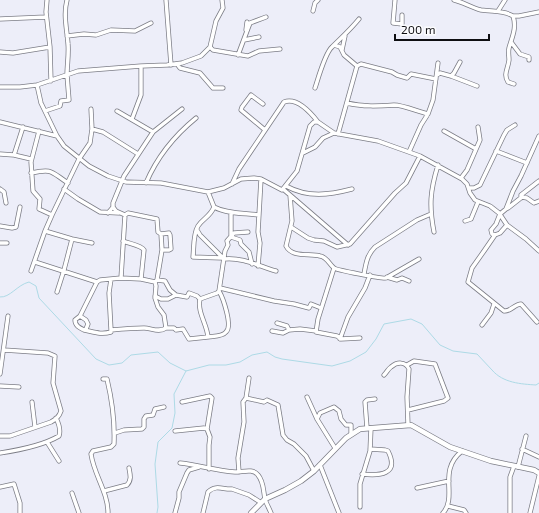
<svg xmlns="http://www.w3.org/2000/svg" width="539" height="513" viewBox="0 0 539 513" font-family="'Exo 2',sans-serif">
<rect width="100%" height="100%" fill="#edeef9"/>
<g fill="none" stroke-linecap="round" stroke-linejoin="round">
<!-- stream -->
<path stroke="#addae6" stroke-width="1" d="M0,297C10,298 17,285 29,282L36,286L39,298L96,359L109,365L122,363L131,355L158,352L170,363L186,371L209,365H226L240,362L252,355L267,352L275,357L282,359L332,366L350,361L366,352L376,339L384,324L411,319L422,324L440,345L453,351L477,354C482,359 487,365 492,370C503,383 521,384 536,385L539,383
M157,513L158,507L155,464L158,442L172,428L175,413L174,394L186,371"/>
<!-- minor casing -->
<g stroke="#7c7d86" stroke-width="5">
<path id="minor" d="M47,0L46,12L50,47L51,81
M166,0L171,65
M395,0L393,23L402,24V15
M454,0C463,2 472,8 481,10C493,12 503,10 513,16C517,28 512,37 509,48C508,52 509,56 509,60C508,69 503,74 508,82L514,84
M313,11L315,3L318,0
M498,11L505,0
M513,16H519L539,12
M0,19L46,17
M246,30L247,22
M67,36L84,34L96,35L111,30L135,31L151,23
M244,40L259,37
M511,42L520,54L529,57V60
M334,45L340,47L344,55L357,66L338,134
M210,47L213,50L248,56L259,51L280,49
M342,50L345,36
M0,52L13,53L50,47
M238,55L250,23L266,17
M177,64L180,68L200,73L213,88H223
M357,66L361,64L392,72L397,75L407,78L411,74L436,79
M67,75C67,65 69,54 68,44C67,29 63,15 67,0
M437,75L440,73L451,76L477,86
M451,76L454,73L460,62
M37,85L41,103L57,136L64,146L89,166L108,176L126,182L161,183L208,192L224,188L241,179L254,178L261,179L282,190L297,171L310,126L314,122H318L334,133L378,141L420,156L462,179L467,184L470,193L475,200L490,206L499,213L507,225L526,239L539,251
M0,87H20L37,85L78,71L141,66L167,65L182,63L201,56L210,47L216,21L223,8L222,0
M315,88C318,79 325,53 332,47C342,37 350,30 359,19
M347,103C363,107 379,106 394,105C403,105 419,112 428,114
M263,104L251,95L242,107L241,110L265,130
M45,111L60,106L61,101L69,100L67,75
M117,111L153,132
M132,119L141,95V66
M0,122L57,136
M92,129L103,132L138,154
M39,131L31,162L33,191L40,199L39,209L52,215
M444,131L476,149
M496,151L527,163
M409,152L421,125L428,114L433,100L438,63
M303,153L315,147L323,138L334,133
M0,154L14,155L31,159
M14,155L23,127
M31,173C53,168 51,172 68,183
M461,178L467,170L480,140L478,127
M146,183C157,157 174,136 196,118
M232,184L239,169L284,102C297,97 311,113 318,122
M286,186C308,198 329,195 352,189
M469,188H474L480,185L504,135L507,130L515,125
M0,189L4,192L6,203
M64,189L78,199L100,212L119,213
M283,189L290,195L292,221L286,246C292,258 310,253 320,256C327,257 329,264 334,268C336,270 383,279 386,278L419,259
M208,192L214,207C210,217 203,218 198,226C193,234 194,248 193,257L222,258
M290,195L348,245
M521,198V195L539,181
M113,207L116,211L125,215L128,213L157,219L158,232L161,234L162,250L157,280
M214,207C227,214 245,213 259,215
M506,209L508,208L522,197L527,198L534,203L539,201
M108,213L113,207V203L124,176L153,132L182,109
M465,221L471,219L478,202
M507,225L500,233L495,235L484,251L472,268L468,282L504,311C510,312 515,304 521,304L537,322
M0,226L12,228L16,227L20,207
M291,227L308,238L314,240L324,241L337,247L350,244L395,193L406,183L420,156
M197,230L200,235L224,259C242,257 259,266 276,271
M45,231L72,239L92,243
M434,232C429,206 430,191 438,165
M161,234L169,233L170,235L171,249L169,250H162
M495,235L492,234L491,230L496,224L500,214L506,209L513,191L521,176L539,136
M231,237L240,240L241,244L249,252L252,264
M231,237V212
M123,241C130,244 141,245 144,250L141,279
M0,243H7
M35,262L97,282L100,280L121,278L141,279L155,282L157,280L165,281L170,290L176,295
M258,266L260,243L258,232L261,179
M334,268L318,319L316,332L337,336L341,339L360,338
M31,271L45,231L52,215L79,159L90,143L92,129L91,109
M364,274C366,263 367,255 375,247L417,220L431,214
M387,277L397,280L402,278L409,281
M121,278L125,215
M155,282L156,286L155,298L158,307L164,315L166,328H174L176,330L183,329L189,339L208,337
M220,288L274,301L294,304L309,308L311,304L321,308
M57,292L64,270L72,239
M155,296L161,299H168L176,295L187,297L189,293L197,296L200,299
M200,299C197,312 207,324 208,337C213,336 222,337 226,332C233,326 223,298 219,291
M200,299L217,293L219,291L225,251L228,245L227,241L234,233L248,232
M80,316L86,320L88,324L86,329L84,330C80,328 75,326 75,320L80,316L97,282
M277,323L287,326L289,330
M482,325L491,313L494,304
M84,330C94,332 101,335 111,332V330C122,329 133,328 144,328C151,328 159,333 166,328
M111,330L109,293L111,279
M272,331L283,333L289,330L300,329L316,331
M340,339L348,317L365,288L370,275
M407,365L414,361L435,364L448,398L444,401L408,410
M0,374L8,316
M384,375C387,372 388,369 391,367C397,362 405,361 409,369L407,397L408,425
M103,379H107C112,400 115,422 114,444L111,447L93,451L91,454C94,475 108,492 108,513
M0,386L19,387
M307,397L317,419L335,448
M246,398L264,402L267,400L278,405L283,435L287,440L294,444L306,456L314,471
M32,402L35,427
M182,402L210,396L212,398L207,429L210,437L209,445V469
M317,419L320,413L334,407L339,411L341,419L346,425H351V434
M367,428L365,402L367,400L375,399
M175,431L204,428L207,429
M115,433L124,430L142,429L144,427V419L146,416L153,415L155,409L164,407
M0,436H10L51,422C56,419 59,417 61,411L53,383L55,356L48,353L4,350
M47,442L59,461
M522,449L539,457
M0,453C20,450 42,446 59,436C61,430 59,424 56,418
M180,463C199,465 216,471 235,472C243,472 253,468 258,475C264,482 263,490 265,499C266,503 269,508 271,513
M320,465L339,513
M518,467L526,436
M239,472L238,458L244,422L243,402L246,398L249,378
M362,474C379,476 400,475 388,451L385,450L370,449
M0,487L14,484L20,503V513
M417,488L449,481
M104,491L127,485C132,480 130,474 129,468
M72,493L79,513
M448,506L464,510L466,513
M360,507V484L370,451L371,428
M175,513L179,498V492L187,473L189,470L199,467
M203,513L208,492C216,484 224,490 232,489L249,495L260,502
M443,513C458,496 437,471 462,451
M510,513V477L514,466
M530,513L539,476"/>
</g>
<!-- tertiary casing -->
<g stroke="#7c7d86" stroke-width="6">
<path id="tertiary" d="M251,513L265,499L285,490L301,481L314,471L346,438L360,429L411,425L450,447L491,461L534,470L539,473"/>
</g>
<!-- minor -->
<use href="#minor" stroke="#fff" stroke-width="3.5"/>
<!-- tertiary -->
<use href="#tertiary" stroke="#fff" stroke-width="4.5"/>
</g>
<!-- scale -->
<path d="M395 34v6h94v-6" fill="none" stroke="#0e0e12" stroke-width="2"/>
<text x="401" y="34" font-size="12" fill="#0e0e12" stroke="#fcfcfe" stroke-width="3" paint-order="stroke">200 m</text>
</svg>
